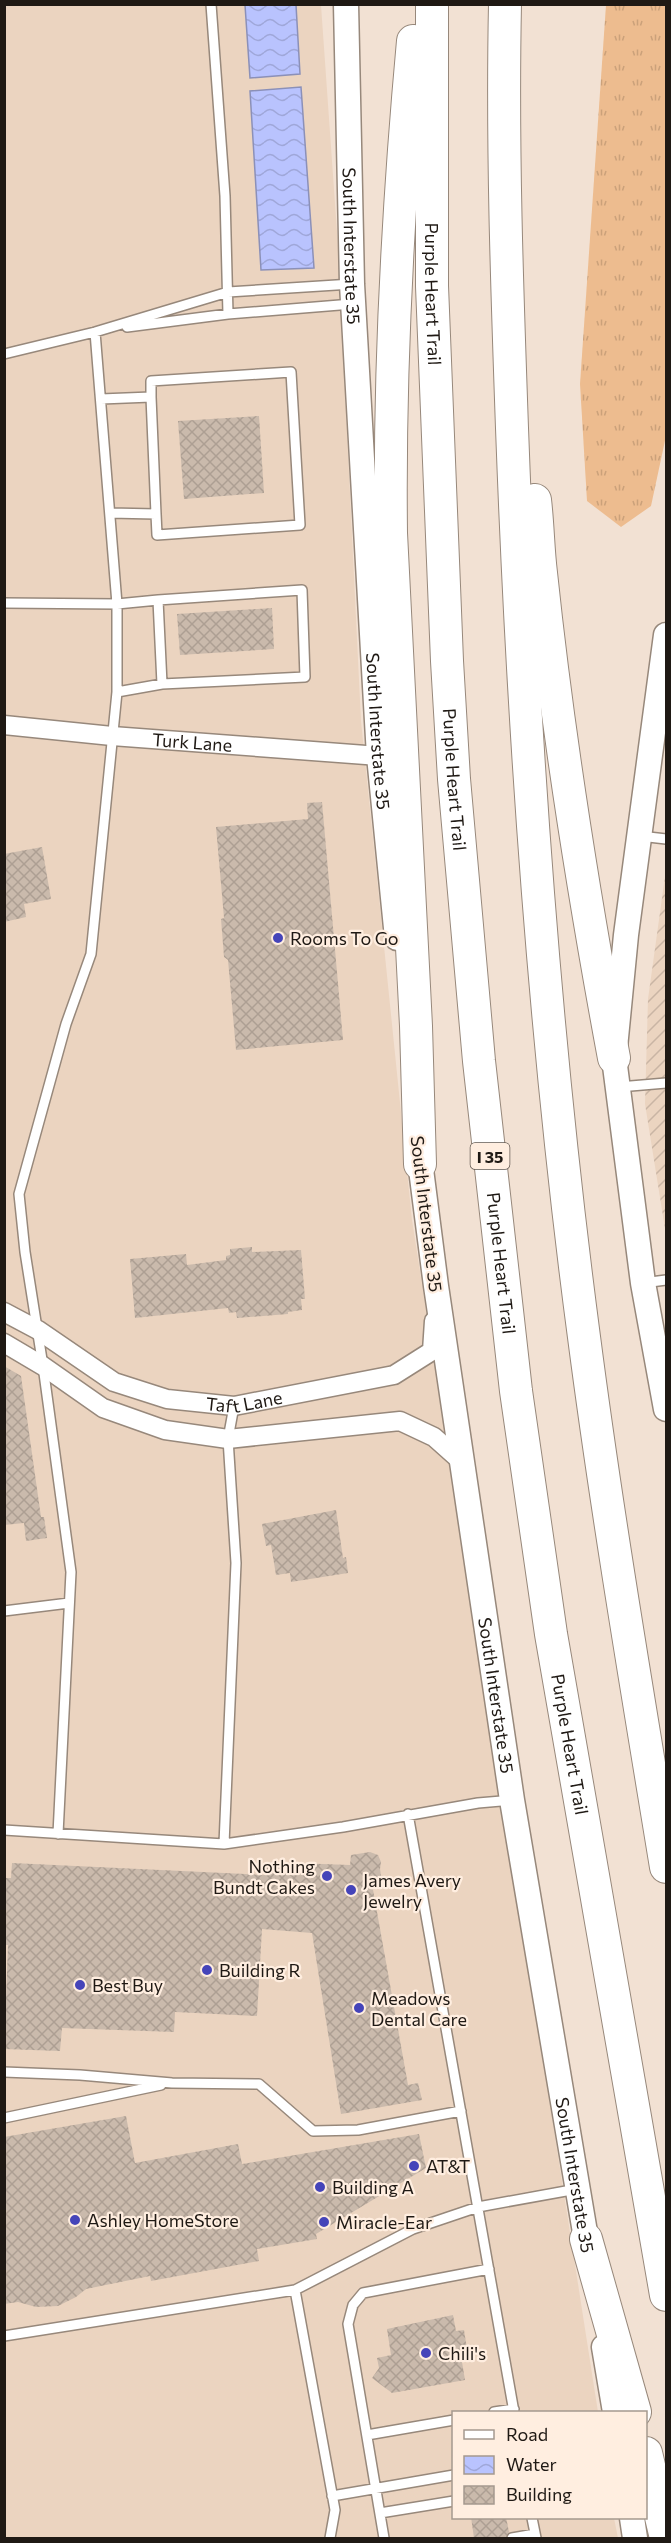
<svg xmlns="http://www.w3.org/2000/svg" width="671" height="2543" viewBox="0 0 671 2543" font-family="Commissioner,sans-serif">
<defs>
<pattern id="industrial-furrows" width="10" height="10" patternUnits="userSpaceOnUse" patternTransform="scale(1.5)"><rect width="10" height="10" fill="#ebd4c0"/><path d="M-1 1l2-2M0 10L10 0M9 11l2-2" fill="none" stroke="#c9b5a4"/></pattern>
<pattern id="grass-tufts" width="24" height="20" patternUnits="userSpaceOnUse" patternTransform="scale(1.5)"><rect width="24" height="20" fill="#edbc8f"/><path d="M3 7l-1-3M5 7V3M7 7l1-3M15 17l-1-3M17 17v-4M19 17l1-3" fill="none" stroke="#cba17a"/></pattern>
<pattern id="water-waves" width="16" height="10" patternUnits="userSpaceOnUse" patternTransform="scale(1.5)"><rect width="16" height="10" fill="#b9c3fe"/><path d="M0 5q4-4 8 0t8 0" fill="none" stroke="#9fa7d9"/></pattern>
<pattern id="building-cross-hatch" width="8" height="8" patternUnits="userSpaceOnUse" patternTransform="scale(1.5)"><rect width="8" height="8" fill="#cabaac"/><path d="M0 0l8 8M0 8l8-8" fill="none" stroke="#ad9f93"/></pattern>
</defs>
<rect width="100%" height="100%" fill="#f2e1d3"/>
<!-- built -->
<path fill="#ebd4c0" d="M5,5H321L338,246L361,721L412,1220L598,2412H454V2518H614L618,2538H5Z"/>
<!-- industrial -->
<path fill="url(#industrial-furrows)" d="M666,869V1235L645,1104L648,999Z"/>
<!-- grass -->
<path fill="url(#grass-tufts)" d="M606,5H666V436L651,506L621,527L587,501L580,384Z"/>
<!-- water -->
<path fill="url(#water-waves)" stroke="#8b90b8" stroke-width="1.5" d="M245,5H296L300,74L250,78Z
M301,87L314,268L261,270L250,91Z"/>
<!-- building -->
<path fill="url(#building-cross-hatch)" d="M259,416L264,493L184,499L178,421Z
M272,608L274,649L180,655L177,614Z
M322,802L343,1040L236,1050L228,960L224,957L221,919L224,918L216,827L308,819L307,803Z
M42,847L51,899L24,904L26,917L4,922V854Z
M252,1247V1252L301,1250L305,1299H301L302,1310L288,1312V1314L237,1318L236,1312L229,1313L228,1308L135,1318L130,1259L186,1254L187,1265L226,1260V1256L230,1255V1249Z
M4,1366L21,1376L41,1517H44L47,1538L26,1541L24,1523L4,1525Z
M336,1510L343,1558L346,1557L348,1573L291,1582L290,1573L276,1575L271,1545L266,1546L262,1524Z
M370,1852L378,1855L381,1862L380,1869L382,1882L372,1884L408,2085L418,2083L422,2100L341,2114L312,1933L262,1929L257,2016L175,2012L174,2032L62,2028L60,2051L4,2049L8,1945H4V1878H11L12,1863L265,1875L266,1862L350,1865L351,1855Z
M126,2116L135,2163L238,2144L242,2164L419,2134L426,2168L316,2234L317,2239L257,2249L259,2261L151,2281L150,2276L86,2289L76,2297L58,2306L36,2307L18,2302L4,2304V2137Z
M453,2315L456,2331L464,2330L467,2349L460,2350L465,2380L392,2393L372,2378L379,2368L377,2358L391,2355L387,2329Z
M471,2517H506L509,2532L505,2538H474Z"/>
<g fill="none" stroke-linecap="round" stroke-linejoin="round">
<!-- service casing -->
<g stroke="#97887b" stroke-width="12">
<path id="service" d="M211,4L225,196L228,314
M127,327L228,314L352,304
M4,354L95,332L228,292L352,284
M151,397V381L291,372L300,525L157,535L156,514
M101,399L151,397L156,514L110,513
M4,603L117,604L158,600
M117,692L162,684L305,677L302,590L158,600L162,684
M640,836L666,839
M619,1087L666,1083
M643,1283L666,1280
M4,1611L69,1603
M408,1814L514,2412
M4,1830L224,1844L343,1827L478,1803L512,1800
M58,1834L71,1572L43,1366L25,1252L19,1194L66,1024L91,954L117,692V604L95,332
M224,1844L236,1563L228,1439L234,1406
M4,2072L80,2075L172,2083L259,2084L313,2131L358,2130L461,2111
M4,2118L161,2085
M4,2336L295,2290
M494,2412L514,2409
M367,2435L454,2420
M332,2496L454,2475
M380,2513L454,2501
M532,2518L536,2538
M330,2538L335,2510L295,2290L413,2229L478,2207L577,2189
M384,2538L348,2324L353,2305L363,2293L489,2269
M512,2538L535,2534"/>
</g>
<!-- minor casing -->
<g stroke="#97887b" stroke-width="21">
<g id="minor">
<path id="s1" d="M4,725L112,736L379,756"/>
<path id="s2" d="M4,1312L38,1330L114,1382L167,1399L234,1406L394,1375L432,1351L434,1321"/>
<path d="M4,1343L43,1366L103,1408L165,1430L228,1439L400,1421L434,1437L462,1462"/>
</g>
</g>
<!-- secondary casing -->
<g stroke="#97887b" stroke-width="27">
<g id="secondary">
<path id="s3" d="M346,4L352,284L379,756L397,938"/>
<path d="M666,635L626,935L614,1058L643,1283L666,1409"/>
<path id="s4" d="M418,1146L436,1286L512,1800L589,2256"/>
<path d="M604,2347L615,2412"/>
<path d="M632,2518L635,2538"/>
</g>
</g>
<!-- motorway casing -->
<g stroke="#97887b" stroke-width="34">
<g id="motorway">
<path id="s5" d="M432,4V286L447,661L454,779L479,1061L516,1391L551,1634L666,2295"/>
<path d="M505,4C502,145 507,287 512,428C523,731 544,1036 584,1337C607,1514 637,1690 666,1867"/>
<path d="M413,41C398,205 389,369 391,533L416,1026L420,1164"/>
<path d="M535,500C538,525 538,549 541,573C558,735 584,897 614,1058"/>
<path d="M586,2239L635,2412"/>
<path d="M646,2453L666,2538"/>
</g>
</g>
<!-- service -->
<use href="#service" stroke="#fff" stroke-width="9"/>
<!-- minor -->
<use href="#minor" stroke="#fff" stroke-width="18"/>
<!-- secondary -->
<use href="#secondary" stroke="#fff" stroke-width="24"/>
<!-- motorway -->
<use href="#motorway" stroke="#fff" stroke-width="32"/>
</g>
<!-- markers -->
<g fill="#4544b9" stroke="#ffeee0" stroke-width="2">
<circle cx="278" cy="938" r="6"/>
<circle cx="327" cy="1876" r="6"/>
<circle cx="351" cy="1890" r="6"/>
<circle cx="207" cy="1970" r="6"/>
<circle cx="80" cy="1985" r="6"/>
<circle cx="359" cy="2008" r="6"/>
<circle cx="414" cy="2166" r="6"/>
<circle cx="320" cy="2187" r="6"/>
<circle cx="75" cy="2220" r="6"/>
<circle cx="324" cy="2222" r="6"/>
<circle cx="426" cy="2353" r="6"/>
</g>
<g text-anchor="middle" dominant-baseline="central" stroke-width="4.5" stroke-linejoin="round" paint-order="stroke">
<!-- shield labels -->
<rect fill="#ffeee0" stroke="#625951" stroke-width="1.5" x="470.5" y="1143" width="39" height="26" rx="4.5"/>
<g font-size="16" font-weight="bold" fill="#1f1914">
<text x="490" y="1156">I 35</text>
</g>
<!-- street labels -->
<g font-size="18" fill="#1f1914" stroke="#ffeee0">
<text stroke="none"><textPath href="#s3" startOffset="242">South Interstate 35</textPath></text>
<text stroke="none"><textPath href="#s5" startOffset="290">Purple Heart Trail</textPath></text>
<text stroke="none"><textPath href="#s3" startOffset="728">South Interstate 35</textPath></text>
<text stroke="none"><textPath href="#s1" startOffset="189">Turk Lane</textPath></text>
<text stroke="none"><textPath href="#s5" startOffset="776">Purple Heart Trail</textPath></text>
<text transform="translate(427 1214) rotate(83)">South Interstate 35</text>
<text stroke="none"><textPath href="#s5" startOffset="1262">Purple Heart Trail</textPath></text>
<text stroke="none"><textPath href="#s2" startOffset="264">Taft Lane</textPath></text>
<text stroke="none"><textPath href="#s4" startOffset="555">South Interstate 35</textPath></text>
<text stroke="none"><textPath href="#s5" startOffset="1748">Purple Heart Trail</textPath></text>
<text stroke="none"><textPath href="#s4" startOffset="1041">South Interstate 35</textPath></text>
</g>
<!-- poi labels -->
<g font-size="18" fill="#1f1914" stroke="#ffeee0" text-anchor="start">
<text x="290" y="938">Rooms To Go</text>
<text x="315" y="1866" text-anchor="end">Nothing<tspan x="315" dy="21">Bundt Cakes</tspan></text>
<text x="363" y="1880">James Avery<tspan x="363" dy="21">Jewelry</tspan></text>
<text x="219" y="1970">Building R</text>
<text x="92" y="1985">Best Buy</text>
<text x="371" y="1998">Meadows<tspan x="371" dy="21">Dental Care</tspan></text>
<text x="426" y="2166">AT&amp;T</text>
<text x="332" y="2187">Building A</text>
<text x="87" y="2220">Ashley HomeStore</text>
<text x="336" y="2222">Miracle-Ear</text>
<text x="438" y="2353">Chili's</text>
</g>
</g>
<!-- border -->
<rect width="671" height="2543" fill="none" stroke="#1f1914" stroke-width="12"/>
<!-- legend -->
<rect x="452" y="2411" width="195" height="108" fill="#ffeee0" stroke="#a5998e" stroke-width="1.5"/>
<rect x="464" y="2430" width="30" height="9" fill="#ffffff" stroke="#a5998e" stroke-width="1.5"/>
<text x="506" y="2441" font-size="18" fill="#1f1914">Road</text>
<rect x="464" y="2456" width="30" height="18" fill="url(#water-waves)" stroke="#a5998e" stroke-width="1.5"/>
<text x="506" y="2471" font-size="18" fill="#1f1914">Water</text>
<rect x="464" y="2486" width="30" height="18" fill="url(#building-cross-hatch)" stroke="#a5998e" stroke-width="1.5"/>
<text x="506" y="2501" font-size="18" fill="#1f1914">Building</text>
</svg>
